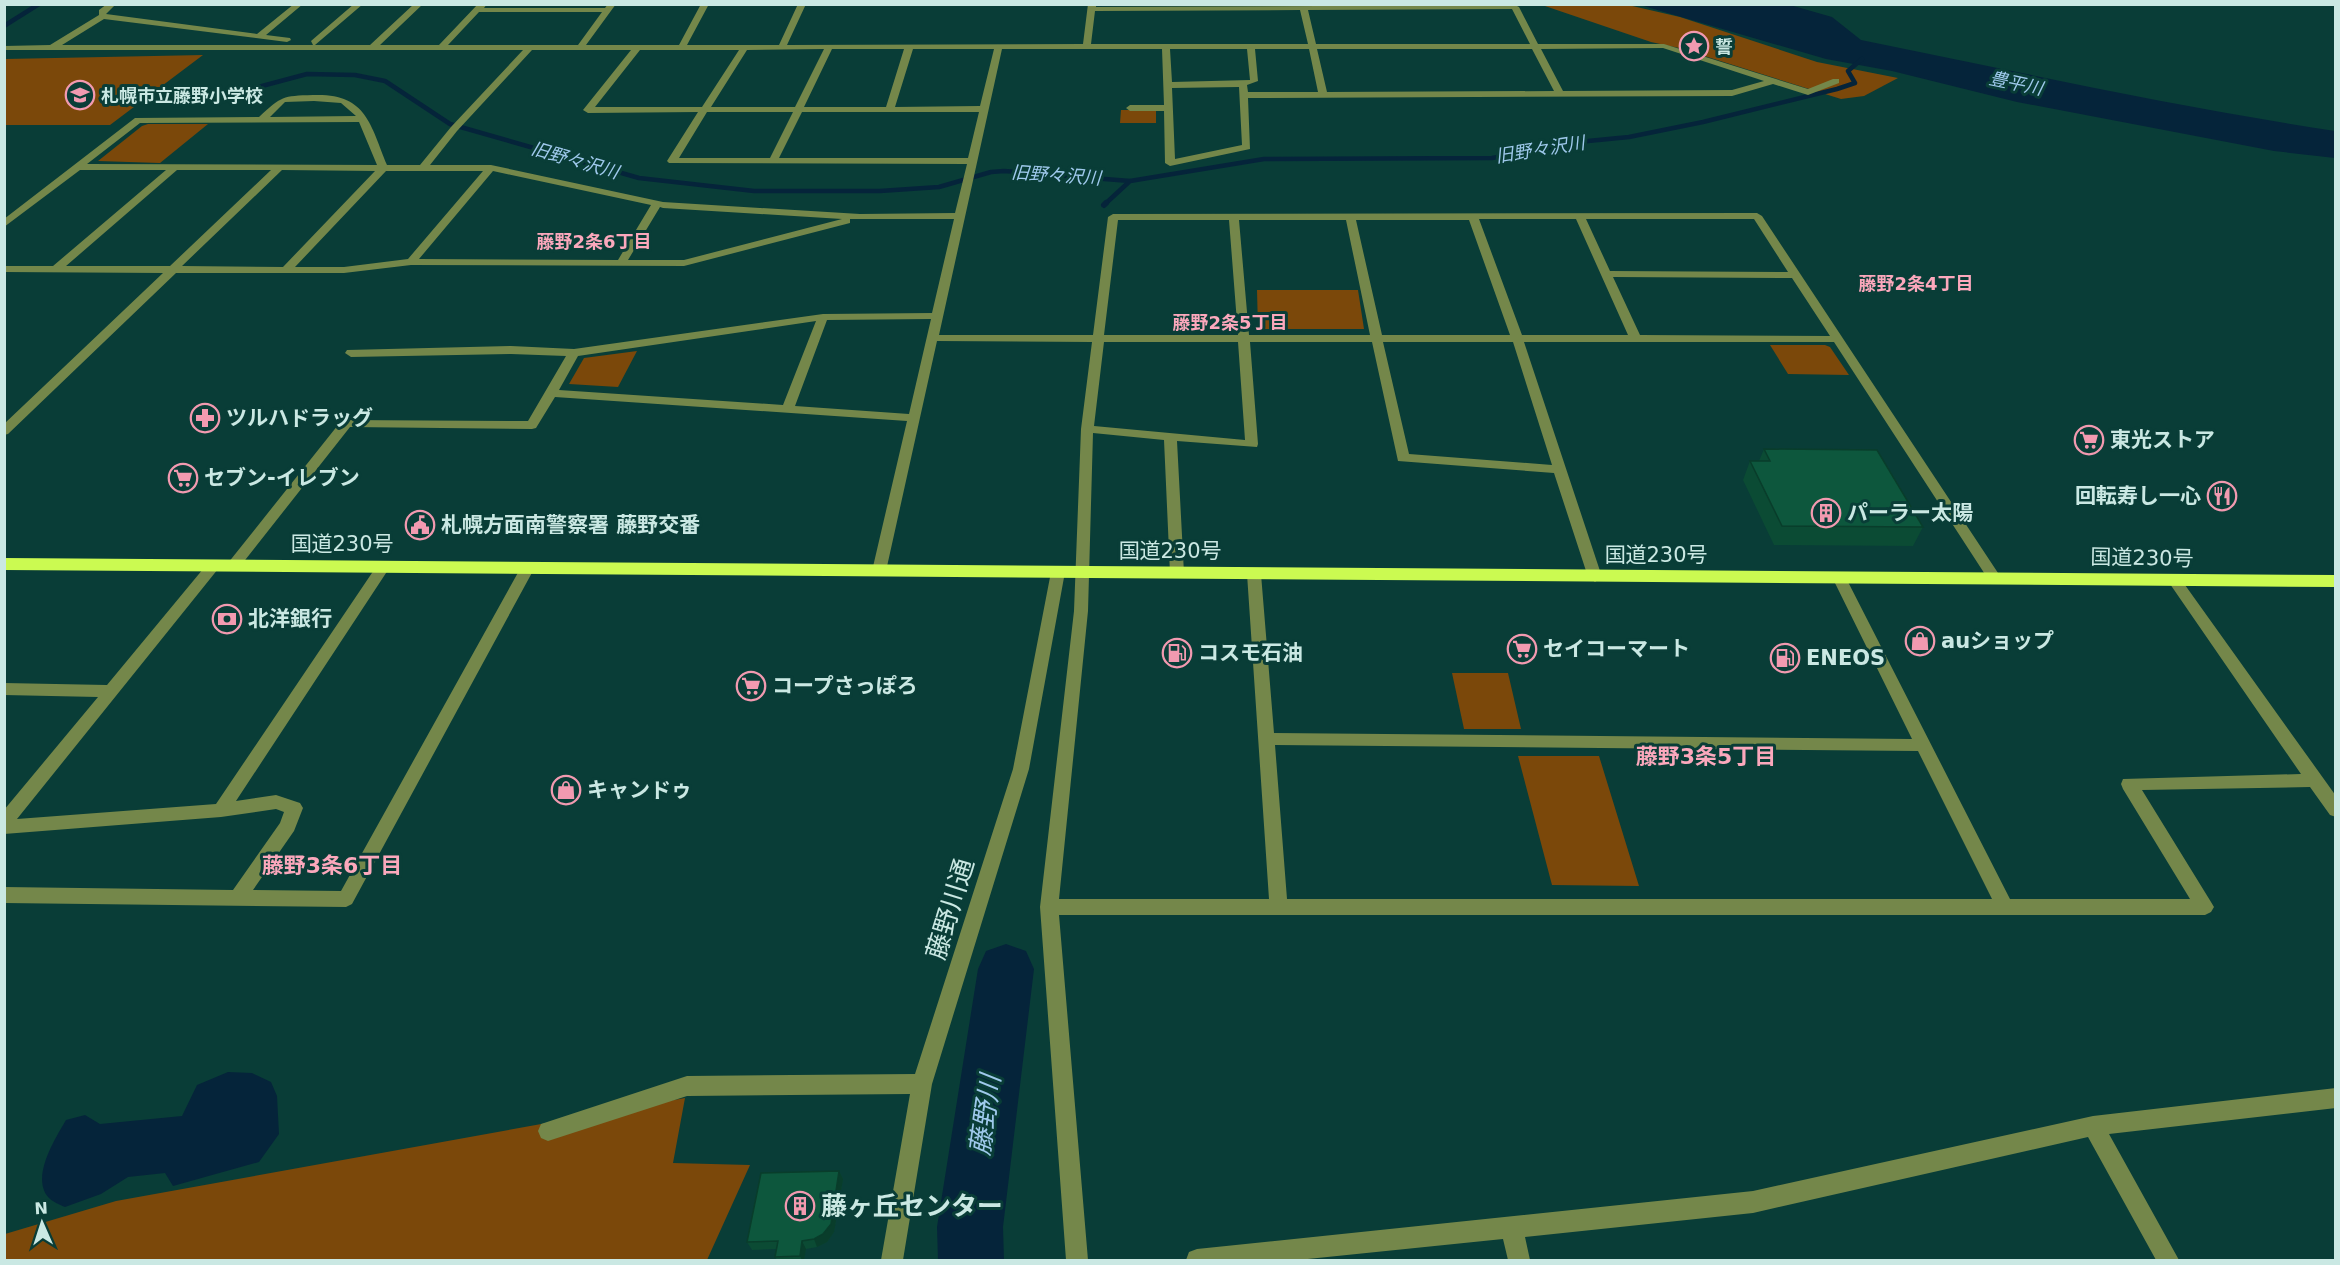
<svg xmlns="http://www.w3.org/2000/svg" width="2340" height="1265" viewBox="0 0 2340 1265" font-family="'DejaVu Sans','Noto Sans JP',sans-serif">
<rect width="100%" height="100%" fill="#093d37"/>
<!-- green -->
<path fill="#7b480a" d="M1542,5H1628L1680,17L1817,62L1898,78L1864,96L1841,99L1679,48L1651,42Z
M203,55L110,125H5V59Z
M1121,110H1156V123H1120Z
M148,124H208L160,163L98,161L142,126Z
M1257,290H1358L1364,329H1258Z
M1770,345H1825L1830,347L1849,375L1788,374Z
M637,351L618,387L569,384L584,358Z
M1452,673H1508L1521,729H1464Z
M1518,756H1599L1639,886L1552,885Z
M685,1098L673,1163L750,1165L707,1260H5V1234L116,1201Z"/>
<!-- water -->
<path fill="#05243a" d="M1640,5H1790L1832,17L1861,40C2019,72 2176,107 2335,131V158L2274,151L2017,102L1892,71L1826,59Z
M228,1072L252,1073L271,1082L277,1096L279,1134L259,1162L173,1186L165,1173L128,1177L101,1194L65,1207C60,1205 53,1202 49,1198C30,1178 55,1139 66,1120L85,1115L100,1124L182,1116L197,1085Z"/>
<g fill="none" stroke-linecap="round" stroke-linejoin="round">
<!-- stream-far1 -->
<path stroke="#05243a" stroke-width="4.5" d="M4,26L39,4
M160,103L251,89L307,74L355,75L385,81L450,124L639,178L754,191H880L939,187L991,172L1004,171L1130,181L1264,159L1492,158L1588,141L1629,137L1703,122L1837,89L1855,83L1848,71L1862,59
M1104,205L1130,181"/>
<!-- stream -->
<path stroke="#05243a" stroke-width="6" d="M1104,205L1106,203"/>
<!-- river -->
<path fill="#05243a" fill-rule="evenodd" d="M1006,944L1026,951L1034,969L1003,1227L1004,1260H938L937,1227L978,969L986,951Z"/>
<!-- minor -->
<path fill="#74874a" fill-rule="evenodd" d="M107,4H116L106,14L257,34L294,4H303L266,35L290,38L291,40L287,42L104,19L62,45H313L311,41L354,4H363L315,45H370L414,4H423L380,45H439L478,4H487L484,8H605L608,4H616L586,45H679L701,4H709L687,45H779L798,4H806L787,45L1083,44L1088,4H1096V7L1515,5L1519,7L1538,44H1664L1808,89L1833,79H1839V83L1808,95L1773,84L1732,96L1248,98L1250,149L1170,166L1165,163L1164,111H1130L1126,108L1130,105H1164L1162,49H1002L939,335H1093L1108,217L1113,214L1757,213L1762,216L2002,579L1995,584L1990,582L1834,342H1524L1602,577L1595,582L1588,577L1554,473L1398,461L1372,342H1250L1258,444L1257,447L1177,441L1184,573L1182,576H1172L1170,573L1164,440L1093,433L1088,611L1059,899H1269L1247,574L1254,569L1261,574L1274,733L1912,739L1833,579L1840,574L1845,576L2010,899H2190L2123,789L2121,784L2123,779L2301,774L2170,584L2168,581L2175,576L2180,578L2336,796V817L2330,815L2310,787L2142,790L2211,902L2214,907L2211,912L2205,915H1059L1088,1260H1066L1040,907L1074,611L1081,429L1092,342L937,341L886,571L879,576L872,571L907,421L555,397L536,428L532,429L350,427L238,569H228L226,566L228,563L342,420L528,421L566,356L511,354L351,357L345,353L347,350L511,346L574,349L823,314L932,313L954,219H850V223L684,266L411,265L344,273H176L8,434L4,435V424L163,273L4,272V266H53L166,170H80L4,227V219L135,118L259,117C282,96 282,96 313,95C366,93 370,123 387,165H420L451,127L523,50H4V46L50,45L99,15V10ZM1512,9L1530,44H1316L1308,10ZM1300,10L1308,44H1091L1095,11ZM479,12H602L578,45H448ZM1663,48L1764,81L1732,90L1563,91L1541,49ZM824,49L795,107H711L747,50ZM832,49H904L886,107H804ZM913,49H994L980,106L895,107ZM1170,49H1247L1250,80L1172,82ZM1255,49H1309L1318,92H1248L1247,85L1258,81ZM1317,49H1532L1554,91L1327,92ZM532,50H631L583,110L588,113L698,112L667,161L669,163L967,164L955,213L860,214L663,202L491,165H430L457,131ZM640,50H739L702,107H595ZM1239,87L1242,145L1175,159L1172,88ZM314,101L341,103L356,116L270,117L285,102ZM707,112H793L770,158H679ZM802,112H979L968,158H779ZM359,122L377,165L87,164L140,123ZM177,170H271L170,266H66ZM282,170L375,171L283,267L182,266ZM386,171H483L408,259L344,267H295ZM493,171L651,205L618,260L419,259ZM660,207L663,208L842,219L684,260H628ZM1479,219H1576L1628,335H1522ZM1586,219H1754L1788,272L1610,271ZM1118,220H1229L1238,335H1104ZM1239,220H1346L1370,335H1249ZM1356,220H1469L1510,335H1382ZM1613,277L1792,278L1830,336L1640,335ZM931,319L909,414L795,406L827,320ZM816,321L783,405L559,390L578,356ZM1104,342H1238L1245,440L1094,426ZM1383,342H1513L1552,465L1409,454ZM1275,745L1918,751L1992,899H1287Z
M213,561L218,563L220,566L218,569L17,819L216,804L378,564H388L390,567L388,570L236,801L276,795L300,803L303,808L294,831L253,890L341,891L520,569L527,564L534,569L352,904L346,907L4,903V887L233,890L280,823L284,812L276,809L221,817L4,834V810L98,697L4,695V683L107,685L208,563Z
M1058,567L1065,572L1029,769L932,1084L903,1260H881L910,1094L687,1096L548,1141L541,1138L538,1131L541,1124L687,1076L915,1074L1013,769L1051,572Z
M2336,1088V1108L2109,1134L2179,1260H2156L2088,1137L1753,1213L1525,1237L1530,1260H1508L1503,1239L1298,1260H1186L1189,1252L1197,1249L1753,1191L2093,1116Z"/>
<!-- highway -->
<path fill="#cbfa51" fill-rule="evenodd" d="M4,558L2336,575V587L4,570Z"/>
</g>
<!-- wall -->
<path fill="#0b4b34" d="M1764,449L1923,527L1913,546L1774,545L1743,480L1750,461H1759Z
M839,1171L843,1179L834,1232L827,1242L817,1247L806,1249L804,1260H777L775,1257L776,1249L752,1250L747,1242Z"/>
<!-- shaded-wall -->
<path fill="#093d2b" d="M839,1171L843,1179L834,1232L827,1242L817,1247L814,1239Z
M802,1241L806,1249L804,1260H802L800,1256Z"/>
<!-- building -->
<path fill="#0d573d" stroke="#093d2b" stroke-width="1.5" d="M1764,449L1877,450L1923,527L1782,526L1750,461H1770Z
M839,1171L831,1224L823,1234L814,1239L802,1241L800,1256L775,1257L778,1241L747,1242L761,1173Z"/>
<!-- icons -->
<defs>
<g id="sight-ring" transform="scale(1.5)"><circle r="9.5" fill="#093d37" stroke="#f29ab0" stroke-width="1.5"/><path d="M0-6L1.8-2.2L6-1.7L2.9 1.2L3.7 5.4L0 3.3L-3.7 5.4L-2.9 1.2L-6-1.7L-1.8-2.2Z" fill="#f29ab0"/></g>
<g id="school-ring" transform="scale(1.5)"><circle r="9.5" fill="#093d37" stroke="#f29ab0" stroke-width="1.5"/><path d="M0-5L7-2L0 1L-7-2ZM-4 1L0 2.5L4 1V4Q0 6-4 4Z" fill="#f29ab0"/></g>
<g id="pharmacy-ring" transform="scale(1.5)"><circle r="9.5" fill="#093d37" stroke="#f29ab0" stroke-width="1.5"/><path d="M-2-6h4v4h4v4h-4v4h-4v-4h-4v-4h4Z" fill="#f29ab0"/></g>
<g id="supermarket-ring" transform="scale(1.5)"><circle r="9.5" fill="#093d37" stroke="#f29ab0" stroke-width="1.5"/><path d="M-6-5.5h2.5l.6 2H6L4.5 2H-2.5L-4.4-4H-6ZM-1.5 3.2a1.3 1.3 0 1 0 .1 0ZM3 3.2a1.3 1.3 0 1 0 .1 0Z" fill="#f29ab0"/></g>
<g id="restaurant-ring" transform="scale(1.5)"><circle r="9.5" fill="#093d37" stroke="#f29ab0" stroke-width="1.5"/><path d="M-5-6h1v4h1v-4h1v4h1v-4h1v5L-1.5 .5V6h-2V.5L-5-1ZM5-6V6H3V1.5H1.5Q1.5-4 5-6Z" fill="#f29ab0"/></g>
<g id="building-ring" transform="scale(1.5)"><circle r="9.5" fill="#093d37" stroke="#f29ab0" stroke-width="1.5"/><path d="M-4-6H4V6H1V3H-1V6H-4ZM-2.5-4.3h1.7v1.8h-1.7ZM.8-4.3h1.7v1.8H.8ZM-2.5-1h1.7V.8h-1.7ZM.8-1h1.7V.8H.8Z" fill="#f29ab0"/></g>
<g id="civic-ring" transform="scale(1.5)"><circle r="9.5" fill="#093d37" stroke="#f29ab0" stroke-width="1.5"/><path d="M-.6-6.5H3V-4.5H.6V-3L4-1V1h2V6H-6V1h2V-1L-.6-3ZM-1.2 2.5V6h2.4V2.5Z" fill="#f29ab0"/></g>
<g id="bank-ring" transform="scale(1.5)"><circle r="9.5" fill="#093d37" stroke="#f29ab0" stroke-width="1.5"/><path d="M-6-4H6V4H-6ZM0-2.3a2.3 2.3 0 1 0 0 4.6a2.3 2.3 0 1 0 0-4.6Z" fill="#f29ab0"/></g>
<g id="shop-ring" transform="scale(1.5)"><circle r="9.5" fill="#093d37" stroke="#f29ab0" stroke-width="1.5"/><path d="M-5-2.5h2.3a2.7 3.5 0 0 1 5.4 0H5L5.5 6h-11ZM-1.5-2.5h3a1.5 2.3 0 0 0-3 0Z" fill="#f29ab0"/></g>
<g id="fuel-ring" transform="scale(1.5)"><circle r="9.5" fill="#093d37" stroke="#f29ab0" stroke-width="1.5"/><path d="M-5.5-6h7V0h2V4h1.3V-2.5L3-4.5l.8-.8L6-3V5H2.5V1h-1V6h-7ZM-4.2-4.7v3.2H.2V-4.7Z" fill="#f29ab0"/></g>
</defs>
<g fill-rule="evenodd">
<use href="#sight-ring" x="1694" y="46"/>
<use href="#school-ring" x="80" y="95"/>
<use href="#pharmacy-ring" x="205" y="418"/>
<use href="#supermarket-ring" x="2089" y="440"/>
<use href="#supermarket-ring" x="183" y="478"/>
<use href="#restaurant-ring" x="2222" y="496"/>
<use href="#building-ring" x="1826" y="513"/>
<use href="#civic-ring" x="420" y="525"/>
<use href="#bank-ring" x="227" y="619"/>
<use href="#shop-ring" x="1920" y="641"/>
<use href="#supermarket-ring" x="1522" y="649"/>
<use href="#fuel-ring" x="1177" y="653"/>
<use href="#fuel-ring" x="1785" y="658"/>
<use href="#supermarket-ring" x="751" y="686"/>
<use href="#shop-ring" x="566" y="790"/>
<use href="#building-ring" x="800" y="1206"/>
</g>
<g text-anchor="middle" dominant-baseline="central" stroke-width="6" stroke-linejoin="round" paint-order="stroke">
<!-- far-poi labels -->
<g font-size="18" font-weight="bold" fill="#cae8e3" stroke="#093d37" text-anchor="start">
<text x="1715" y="46">誓</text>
<text x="101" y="95">札幌市立藤野小学校</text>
</g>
<!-- far-water labels -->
<g font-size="18" font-style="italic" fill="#9fc9ec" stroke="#093d37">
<text transform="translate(2016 83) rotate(12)">豊平川</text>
<text transform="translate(1540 149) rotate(-9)">旧野々沢川</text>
<text transform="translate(575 160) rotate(16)">旧野々沢川</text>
<text transform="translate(1056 175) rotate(4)">旧野々沢川</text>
</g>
<!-- far-neighbourhood labels -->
<g font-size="18" font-weight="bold" fill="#fba8bc" stroke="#093d37">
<text x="594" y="241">藤野2条6丁目</text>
<text x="1916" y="283">藤野2条4丁目</text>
<text x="1230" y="322">藤野2条5丁目</text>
</g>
<!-- poi labels -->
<g font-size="21" font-weight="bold" fill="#cae8e3" stroke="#093d37" text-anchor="start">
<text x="226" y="418">ツルハドラッグ</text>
<text x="2110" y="440">東光ストア</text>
<text x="204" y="478">セブン-イレブン</text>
<text x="2201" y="496" text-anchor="end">回転寿し一心</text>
<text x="1847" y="513">パーラー太陽</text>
<text x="441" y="525">札幌方面南警察署 藤野交番</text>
<text x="248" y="619">北洋銀行</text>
<text x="1941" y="641">auショップ</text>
<text x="1543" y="649">セイコーマート</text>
<text x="1198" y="653">コスモ石油</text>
<text x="1806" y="658">ENEOS</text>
<text x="772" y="686">コープさっぽろ</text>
<text x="587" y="790">キャンドゥ</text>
</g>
<!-- street labels -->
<g font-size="21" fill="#cae8e3" stroke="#093d37">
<text x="342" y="544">国道230号</text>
<text x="1170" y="551">国道230号</text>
<text x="1656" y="555">国道230号</text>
<text transform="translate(2142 558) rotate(1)">国道230号</text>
</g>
<!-- neighbourhood labels -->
<g font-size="22" font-weight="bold" fill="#fba8bc" stroke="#093d37">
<text x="1706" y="756">藤野3条5丁目</text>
<text x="332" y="865">藤野3条6丁目</text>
</g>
<!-- near-street labels -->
<g font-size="26" fill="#cae8e3" stroke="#093d37">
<text transform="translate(950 909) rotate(-73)">藤野川通</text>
</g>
<!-- near-poi labels -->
<g font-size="26" font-weight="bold" fill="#cae8e3" stroke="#093d37" text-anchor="start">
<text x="821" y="1206">藤ヶ丘センター</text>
</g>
<!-- near-water labels -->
<g font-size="27" font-style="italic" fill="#9fc9ec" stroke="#093d37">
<text transform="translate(985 1115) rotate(-82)">藤野川</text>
</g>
</g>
<!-- border -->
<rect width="2340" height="1265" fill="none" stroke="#cae8e3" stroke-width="12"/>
<!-- north arrow -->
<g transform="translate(42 1223) rotate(357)" stroke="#093d37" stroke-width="4.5" paint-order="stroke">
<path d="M0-4.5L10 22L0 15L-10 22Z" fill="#cae8e3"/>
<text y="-9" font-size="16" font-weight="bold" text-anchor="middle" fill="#cae8e3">N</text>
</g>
</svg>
